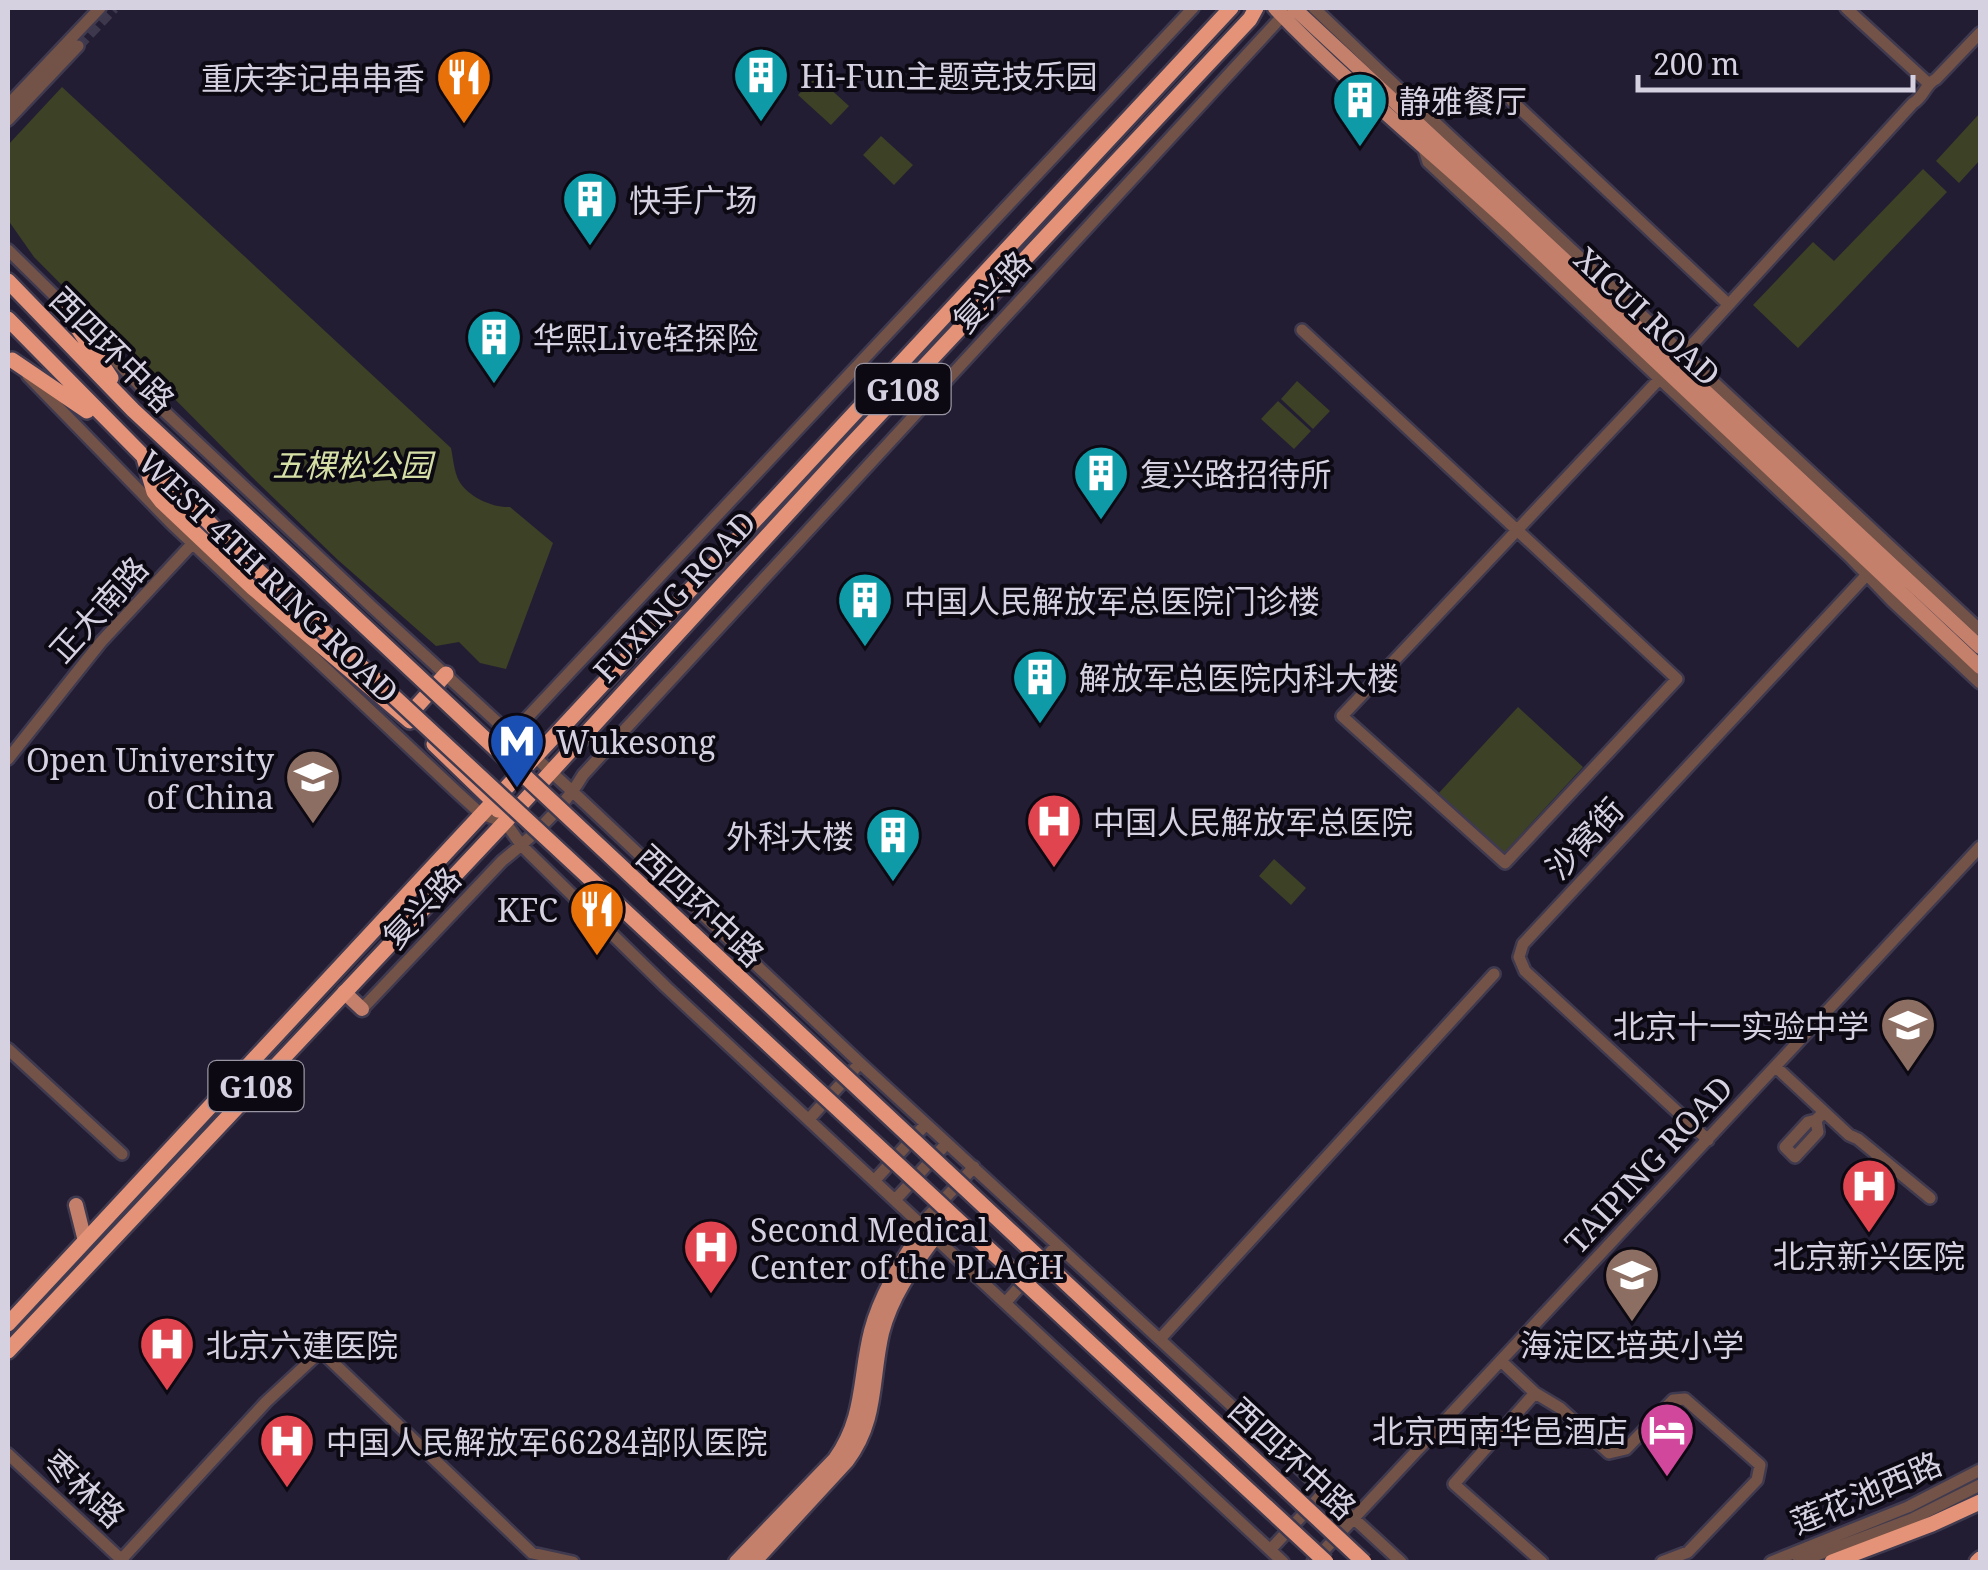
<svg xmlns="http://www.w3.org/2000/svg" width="1988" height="1570" viewBox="0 0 1988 1570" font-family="'Noto Serif','Noto Sans SC',serif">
<rect width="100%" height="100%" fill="#231d33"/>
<!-- green -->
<path fill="#3d4126" d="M816,76L849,106L831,125L798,95Z
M62,87L451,448C453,457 454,472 459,481C468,497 493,508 510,507L553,543L506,669L480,663L459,642L436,646L338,560L252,477L34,257L8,220V145Z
M1980,113V160L1959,183L1936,161Z
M881,136L913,165L894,185L863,155Z
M1923,169L1947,192L1798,348L1753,305L1813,242L1834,261Z
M1297,381L1330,411L1313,429L1281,399Z
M1278,401L1311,431L1294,449L1261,419Z
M1518,707L1583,767L1502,855L1437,795Z
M1274,859L1306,888L1291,905L1259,876Z"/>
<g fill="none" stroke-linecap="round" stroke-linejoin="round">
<!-- minor-tunnel -->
<path stroke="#3e384d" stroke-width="11" stroke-dasharray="11 5.5" stroke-linecap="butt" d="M78,46L114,8"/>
<!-- minor casing -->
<g stroke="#3f3a4f" stroke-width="16">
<path id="minor" d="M1314,8L1381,72L1980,630
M1846,8L1928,83
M1512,101L1728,304
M8,105L100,8
M8,120L78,46
M1423,146L1428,162L1850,557L1892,601L1980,683
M8,250L62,303
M84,328L165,412L371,606L573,792L860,1063L1401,1562
M1302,330L1677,679L1505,863L1342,716L1667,371
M1679,359L1913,103C1924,97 1925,84 1936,79L1980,33
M28,376L171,523L458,793L481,814L505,822L522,846L666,987L1283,1562
M510,736L1193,8
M8,759L101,642L193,543
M362,1009L502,861C532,837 564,808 583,775L1287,11
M8,1049L122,1154
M1776,1067L1849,1135L1858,1139L1930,1198
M810,1118L860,1063
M1816,1120L1818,1132L1795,1157L1785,1147L1808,1122L1816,1120L1824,1112
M1708,1140L1525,971L1519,957L1523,944L1875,566
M875,1180L926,1124
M896,1199L947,1143
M921,1224L974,1167
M1006,1302L1057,1245
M1160,1339L1494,974
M1501,1361L1535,1393L1454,1484L1542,1562
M1535,1393L1560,1408L1609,1453L1626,1449L1673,1400L1685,1399L1760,1465L1757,1480L1688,1552L1662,1562
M8,1454L124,1562
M1270,1550L1325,1491
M119,1562L266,1402L321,1351L532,1553L573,1562
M1313,1562L1980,847
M1771,1562L1908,1507L1980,1470
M1798,1562L1912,1519L1980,1485"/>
</g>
<!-- major casing -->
<g stroke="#3f3a4f" stroke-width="19">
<path id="major" d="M1275,8C1352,88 1439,158 1521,234C1675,378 1828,523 1980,667
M1294,8L1980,647
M344,992L362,1009
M76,1205L85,1241
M736,1562L835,1459C865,1417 859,1378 871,1331C881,1293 903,1260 924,1227
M754,1562L847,1461C878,1420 871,1380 882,1333C891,1297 913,1266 935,1237"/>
</g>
<!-- highway casing -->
<g stroke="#3f3a4f" stroke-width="20">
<path id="highway" d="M8,281L133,410L262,530
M59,300L111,378
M8,319L237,551
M12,360L87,411
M144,458L154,492L161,501L253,588L410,721
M407,717L446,674
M434,744L493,801L498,810
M8,1324L1231,8
M8,1351L505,822L845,451L1250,19L1256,8
M1832,1562L1932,1524L1980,1502
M1977,1562L1980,1559"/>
</g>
<!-- minor -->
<use href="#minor" stroke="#735247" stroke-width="11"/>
<!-- major -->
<use href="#major" stroke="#c4806b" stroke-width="14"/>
<!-- highway -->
<use href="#highway" stroke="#e49378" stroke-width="15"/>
<!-- highway-bridge casing -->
<g stroke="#3f3a4f" stroke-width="20" stroke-linecap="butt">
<path id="highway-bridge" d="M262,530L1364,1562
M237,551L1326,1562"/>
</g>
<!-- highway-bridge -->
<use href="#highway-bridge" stroke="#e49378" stroke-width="15"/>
</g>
<!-- icons -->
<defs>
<g id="building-pin" transform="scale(2.875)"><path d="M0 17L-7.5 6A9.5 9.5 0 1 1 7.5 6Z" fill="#0f9aa8" stroke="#0c0913"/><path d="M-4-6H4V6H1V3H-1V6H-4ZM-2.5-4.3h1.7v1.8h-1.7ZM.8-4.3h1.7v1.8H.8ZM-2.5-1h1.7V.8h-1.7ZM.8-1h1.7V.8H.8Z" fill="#fff"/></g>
<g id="restaurant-pin" transform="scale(2.875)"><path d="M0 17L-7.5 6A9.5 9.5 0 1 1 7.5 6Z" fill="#e8710a" stroke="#0c0913"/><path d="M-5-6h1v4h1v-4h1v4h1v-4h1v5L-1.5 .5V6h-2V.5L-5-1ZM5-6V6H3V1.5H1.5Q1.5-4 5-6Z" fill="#fff"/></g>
<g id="metro-pin" transform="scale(2.875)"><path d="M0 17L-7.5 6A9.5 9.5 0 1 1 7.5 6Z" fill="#1a4fb4" stroke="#0c0913"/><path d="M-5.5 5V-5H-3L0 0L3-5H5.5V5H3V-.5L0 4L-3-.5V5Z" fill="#fff"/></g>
<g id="university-pin" transform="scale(2.875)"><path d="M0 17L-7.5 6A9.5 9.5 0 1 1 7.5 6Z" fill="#8d6e63" stroke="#0c0913"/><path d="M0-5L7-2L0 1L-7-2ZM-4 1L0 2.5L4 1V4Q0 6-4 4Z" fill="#fff"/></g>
<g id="hospital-pin" transform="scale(2.875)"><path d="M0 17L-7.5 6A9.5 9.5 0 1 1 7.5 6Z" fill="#e0444e" stroke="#0c0913"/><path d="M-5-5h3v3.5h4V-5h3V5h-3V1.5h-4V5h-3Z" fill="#fff"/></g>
<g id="school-pin" transform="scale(2.875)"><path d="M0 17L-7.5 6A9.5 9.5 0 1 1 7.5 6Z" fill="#8d6e63" stroke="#0c0913"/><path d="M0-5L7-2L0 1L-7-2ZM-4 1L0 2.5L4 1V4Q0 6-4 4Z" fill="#fff"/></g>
<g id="hotel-pin" transform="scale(2.875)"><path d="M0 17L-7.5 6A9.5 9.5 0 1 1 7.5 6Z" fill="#d1479c" stroke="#0c0913"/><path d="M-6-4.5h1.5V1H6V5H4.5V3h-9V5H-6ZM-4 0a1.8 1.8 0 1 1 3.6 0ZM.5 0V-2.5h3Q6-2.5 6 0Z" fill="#fff"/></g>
</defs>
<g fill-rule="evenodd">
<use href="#building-pin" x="761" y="75"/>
<use href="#restaurant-pin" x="464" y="77"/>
<use href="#building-pin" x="1360" y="100"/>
<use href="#building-pin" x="590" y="199"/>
<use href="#building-pin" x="494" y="337"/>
<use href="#building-pin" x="1101" y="473"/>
<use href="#building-pin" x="865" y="600"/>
<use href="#building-pin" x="1040" y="677"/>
<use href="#metro-pin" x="517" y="741"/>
<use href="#university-pin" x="313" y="777"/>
<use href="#hospital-pin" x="1054" y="821"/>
<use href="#building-pin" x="893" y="835"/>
<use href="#restaurant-pin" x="597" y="909"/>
<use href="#school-pin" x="1908" y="1025"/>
<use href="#hospital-pin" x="1869" y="1186"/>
<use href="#hospital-pin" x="711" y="1247"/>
<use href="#school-pin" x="1632" y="1275"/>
<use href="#hospital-pin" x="167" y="1344"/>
<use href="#hotel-pin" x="1667" y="1430"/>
<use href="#hospital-pin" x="287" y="1441"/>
</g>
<g text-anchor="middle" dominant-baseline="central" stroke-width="8" stroke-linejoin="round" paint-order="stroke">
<!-- shield labels -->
<g fill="#0c0913" stroke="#9995a3" stroke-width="2.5">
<rect x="855.5" y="364" width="95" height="50" rx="8"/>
<rect x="208.5" y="1061" width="95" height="50" rx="8"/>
</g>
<g font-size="30" font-weight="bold" fill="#d5d1e1">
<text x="903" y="389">G108</text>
<text x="256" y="1086">G108</text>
</g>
<!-- poi labels -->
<g font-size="32" fill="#d5d1e1" stroke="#0c0913" text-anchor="start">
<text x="800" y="75">Hi-Fun主题竞技乐园</text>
<text x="425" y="77" text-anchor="end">重庆李记串串香</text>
<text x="1399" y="100">静雅餐厅</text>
<text x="629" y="199">快手广场</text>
<text x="533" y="337">华熙Live轻探险</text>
<text x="1140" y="473">复兴路招待所</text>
<text x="904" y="600">中国人民解放军总医院门诊楼</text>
<text x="1079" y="677">解放军总医院内科大楼</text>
<text x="556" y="741">Wukesong</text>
<text x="274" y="759" text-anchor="end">Open University<tspan x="274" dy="37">of China</tspan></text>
<text x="1093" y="821">中国人民解放军总医院</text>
<text x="854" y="835" text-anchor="end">外科大楼</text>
<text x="558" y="909" text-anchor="end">KFC</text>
<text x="1869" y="1025" text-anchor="end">北京十一实验中学</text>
<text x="750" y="1229">Second Medical<tspan x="750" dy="37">Center of the PLAGH</tspan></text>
<text x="1869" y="1255" text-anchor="middle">北京新兴医院</text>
<text x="206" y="1344">北京六建医院</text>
<text x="1632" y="1344" text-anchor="middle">海淀区培英小学</text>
<text x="1628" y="1430" text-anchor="end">北京西南华邑酒店</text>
<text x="326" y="1441">中国人民解放军66284部队医院</text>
</g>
<!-- street labels -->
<g font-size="32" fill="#d5d1e1" stroke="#0c0913">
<text transform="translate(991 291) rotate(-47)">复兴路</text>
<text transform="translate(1648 316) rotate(43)">XICUI ROAD</text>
<text transform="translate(113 349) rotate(45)">西四环中路</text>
<text transform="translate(269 576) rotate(44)">WEST 4TH RING ROAD</text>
<text transform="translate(674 596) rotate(-47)">FUXING ROAD</text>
<text transform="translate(98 609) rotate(-48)">正大南路</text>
<text transform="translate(1584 838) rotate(-47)">沙窝街</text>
<text transform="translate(701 905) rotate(43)">西四环中路</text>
<text transform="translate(421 907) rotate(-47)">复兴路</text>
<text transform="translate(1648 1164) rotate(-47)">TAIPING ROAD</text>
<text transform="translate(1293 1458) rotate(43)">西四环中路</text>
<text transform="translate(85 1488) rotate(43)">枣林路</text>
<text transform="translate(1866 1492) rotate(-23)">莲花池西路</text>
</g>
<!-- park labels -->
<g font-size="32" font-style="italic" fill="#d5dfa5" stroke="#0c0913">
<text x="352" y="464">五棵松公园</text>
</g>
</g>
<!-- border -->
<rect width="1988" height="1570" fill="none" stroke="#d5d1e1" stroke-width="20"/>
<!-- scale -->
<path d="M1638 75v15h275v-15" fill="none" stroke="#d5d1e1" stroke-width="5"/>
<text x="1653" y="75" font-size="30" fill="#d5d1e1" stroke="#0c0913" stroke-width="8" paint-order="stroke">200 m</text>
</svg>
